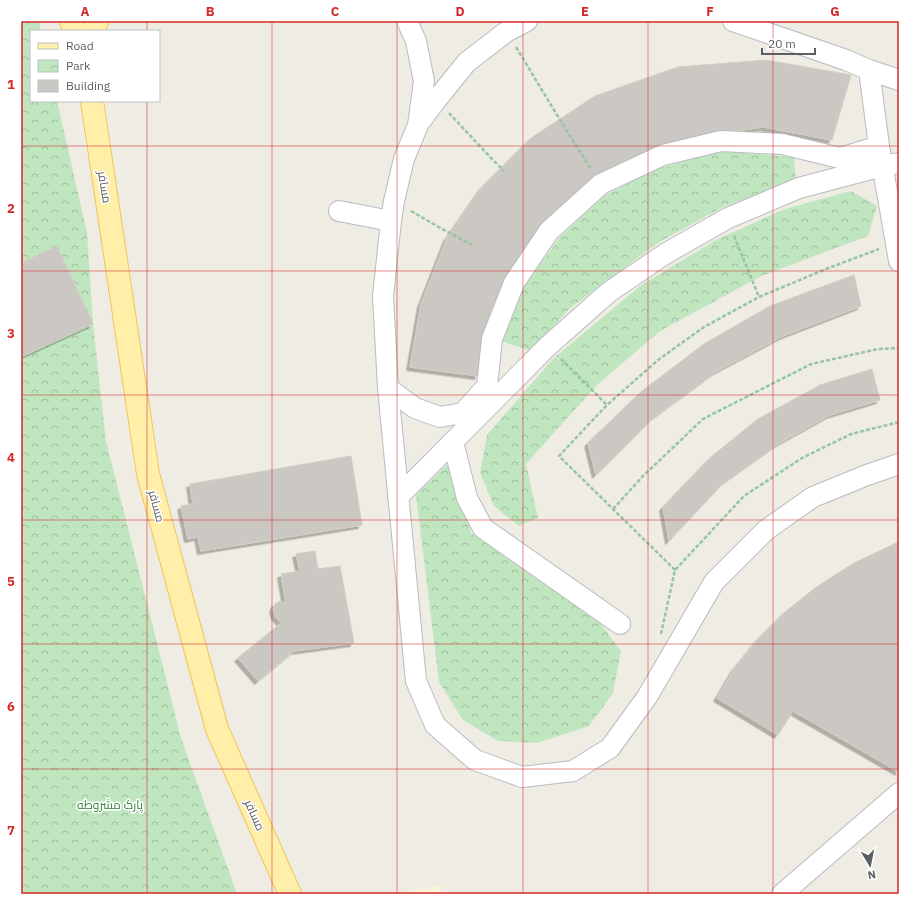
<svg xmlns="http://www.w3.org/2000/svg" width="920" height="915" viewBox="0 0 920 915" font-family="'IBM Plex Sans',Cairo,sans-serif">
<defs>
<pattern id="park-crowns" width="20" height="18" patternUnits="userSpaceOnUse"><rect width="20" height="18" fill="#c0e6c0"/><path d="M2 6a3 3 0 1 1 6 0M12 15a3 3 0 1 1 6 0" fill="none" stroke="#9fbea0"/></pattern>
<filter id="shadow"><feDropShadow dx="-3.5" dy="3.5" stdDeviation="0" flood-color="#0004"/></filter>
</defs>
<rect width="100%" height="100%" fill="#eeece3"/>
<!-- commercial -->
<path fill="#fef4d9" d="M440,885L441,894H397Z"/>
<!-- park -->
<path fill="url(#park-crowns)" d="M21,21H39L41,31H31V101H57L87,233L93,324L106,441L181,738L237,894H21Z
M719,151L794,157L796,180L725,206L659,242L569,309L532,351L501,341L524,287L560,237L604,196L654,170Z
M851,191L877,206L868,236L761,276L660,331L598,384L526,464L538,518L519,526L494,506L480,473L487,435L553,359L640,286L716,240L785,209Z
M448,464L471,533L596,618L621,651L613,693L589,726L537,743L498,741L463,720L439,682L416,495Z"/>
<!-- building -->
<path fill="#cbc8c3" stroke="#d3cdc2" filter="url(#shadow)" d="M766,60L851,75L832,140L763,127L690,138L627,159L583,188L545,222L509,272L488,323L478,376L410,367L421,304L447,238L483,186L531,138L595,96L678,67Z
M57,246L93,324L21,357V263Z
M854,275L861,306L783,336L715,372L654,417L596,475L588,443L642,391L704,344L770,306Z
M872,369L880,400L830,415L776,445L724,482L669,541L663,507L711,457L758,419L820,385Z
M351,456L362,525L201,551L198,537L188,539L181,506L193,504L190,484Z
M899,542V772L793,711L778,735L717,698L734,669L758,639L784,613L815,588L852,564L894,544Z
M315,551L318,569L340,566L354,643L294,651L258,681L238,658L281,623L275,616L273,609L275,604L280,601L286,604L281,574L300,571L296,554Z"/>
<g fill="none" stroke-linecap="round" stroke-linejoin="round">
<!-- minor casing -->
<g stroke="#b8bbc0" stroke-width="22">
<path id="minor" d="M407,21L416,41L424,81L418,125L404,159L394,201L391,221L383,296L388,388L416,681L435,725L475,760L522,777L573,771L610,748L647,697L714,582L766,530L813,497L867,475L899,464
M733,21L846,60L869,70L879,146L899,261
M869,70L899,80
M419,123L437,99L467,62L506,32L527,21
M339,211L391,221
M388,388L415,408L440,417L463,413L487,386L492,339L514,283L549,231L601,184L663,155L721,141L782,144L840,158L879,146
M453,442L467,498L483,528L620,624
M398,497L548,346L609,292L665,254L728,218L799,188L882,166L899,163
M782,894L899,793"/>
</g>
<!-- major casing -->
<g stroke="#f1c459" stroke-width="24">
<path id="major" d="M71,21L75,31
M94,31L97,21
M92,101L148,474L217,729L290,894"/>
</g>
<!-- path -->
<path stroke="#97c5a4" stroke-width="2.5" stroke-dasharray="4 2" stroke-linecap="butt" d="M516,47L557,115L591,169
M449,113L491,158L504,171
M411,211L444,230L472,245
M734,236L759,297
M561,359L607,405
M613,509L643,476L703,419L811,364L878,349L899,348
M675,570L559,456L607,405L658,360L704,327L759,297L826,269L879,249
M661,634L675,570L744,496L802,458L851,434L899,422"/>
<!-- minor -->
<use href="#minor" stroke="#fff" stroke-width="20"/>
<!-- major -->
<use href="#major" stroke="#ffefa8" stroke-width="22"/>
</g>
<!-- grid -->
<path fill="none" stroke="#d62828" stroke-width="1" stroke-opacity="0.55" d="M147,21V31M272,21V894M397,21V894M523,21V894M648,21V894M773,21V894M147,101V894M21,146H899M21,271H899M21,395H899M21,520H899M21,644H899M21,769H899"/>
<g text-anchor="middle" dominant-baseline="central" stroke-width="3" stroke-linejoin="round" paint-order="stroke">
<!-- street labels -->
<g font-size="12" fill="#5b5f64" stroke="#fff">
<text transform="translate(105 187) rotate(81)">مسافر</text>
<text transform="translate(157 506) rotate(75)">مسافر</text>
<text transform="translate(255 815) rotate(66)">مسافر</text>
</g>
<!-- park labels -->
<g font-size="12" fill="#348237" stroke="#fff">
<text x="110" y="804">پارک مشروطه</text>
</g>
</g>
<!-- border -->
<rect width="920" height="915" fill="none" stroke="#ffffff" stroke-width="44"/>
<!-- legend -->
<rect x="30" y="30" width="130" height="72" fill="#ffffff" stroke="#bdbfc1"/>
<rect x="38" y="43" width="20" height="6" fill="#ffefa8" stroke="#bdbfc1"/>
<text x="66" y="50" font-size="12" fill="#5b5f64">Road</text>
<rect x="38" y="60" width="20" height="12" fill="url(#park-crowns)" stroke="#bdbfc1"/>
<text x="66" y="70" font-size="12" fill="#5b5f64">Park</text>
<rect x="38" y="80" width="20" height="12" fill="#cbc8c3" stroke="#bdbfc1"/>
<text x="66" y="90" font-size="12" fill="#5b5f64">Building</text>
<!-- north arrow -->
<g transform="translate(870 865) rotate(170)" stroke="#ffffff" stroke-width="3" paint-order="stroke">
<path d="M0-3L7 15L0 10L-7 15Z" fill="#5b5f64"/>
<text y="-6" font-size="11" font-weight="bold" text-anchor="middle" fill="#5b5f64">N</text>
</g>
<!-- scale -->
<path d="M762 48v6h53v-6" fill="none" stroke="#5b5f64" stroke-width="2"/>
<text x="768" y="48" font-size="12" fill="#5b5f64" stroke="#ffffff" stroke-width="3" paint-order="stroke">20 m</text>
<rect x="22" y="22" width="876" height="871" fill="none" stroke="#d62828" stroke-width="1.5"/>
<g font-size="13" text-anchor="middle" font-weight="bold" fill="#d62828">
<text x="85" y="16">A</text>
<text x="210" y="16">B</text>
<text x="335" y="16">C</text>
<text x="460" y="16">D</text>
<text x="585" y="16">E</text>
<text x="710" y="16">F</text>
<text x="835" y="16">G</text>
<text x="11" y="89">1</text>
<text x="11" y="213">2</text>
<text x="11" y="338">3</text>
<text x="11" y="462">4</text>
<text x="11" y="586">5</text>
<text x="11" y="711">6</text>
<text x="11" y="835">7</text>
</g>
</svg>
